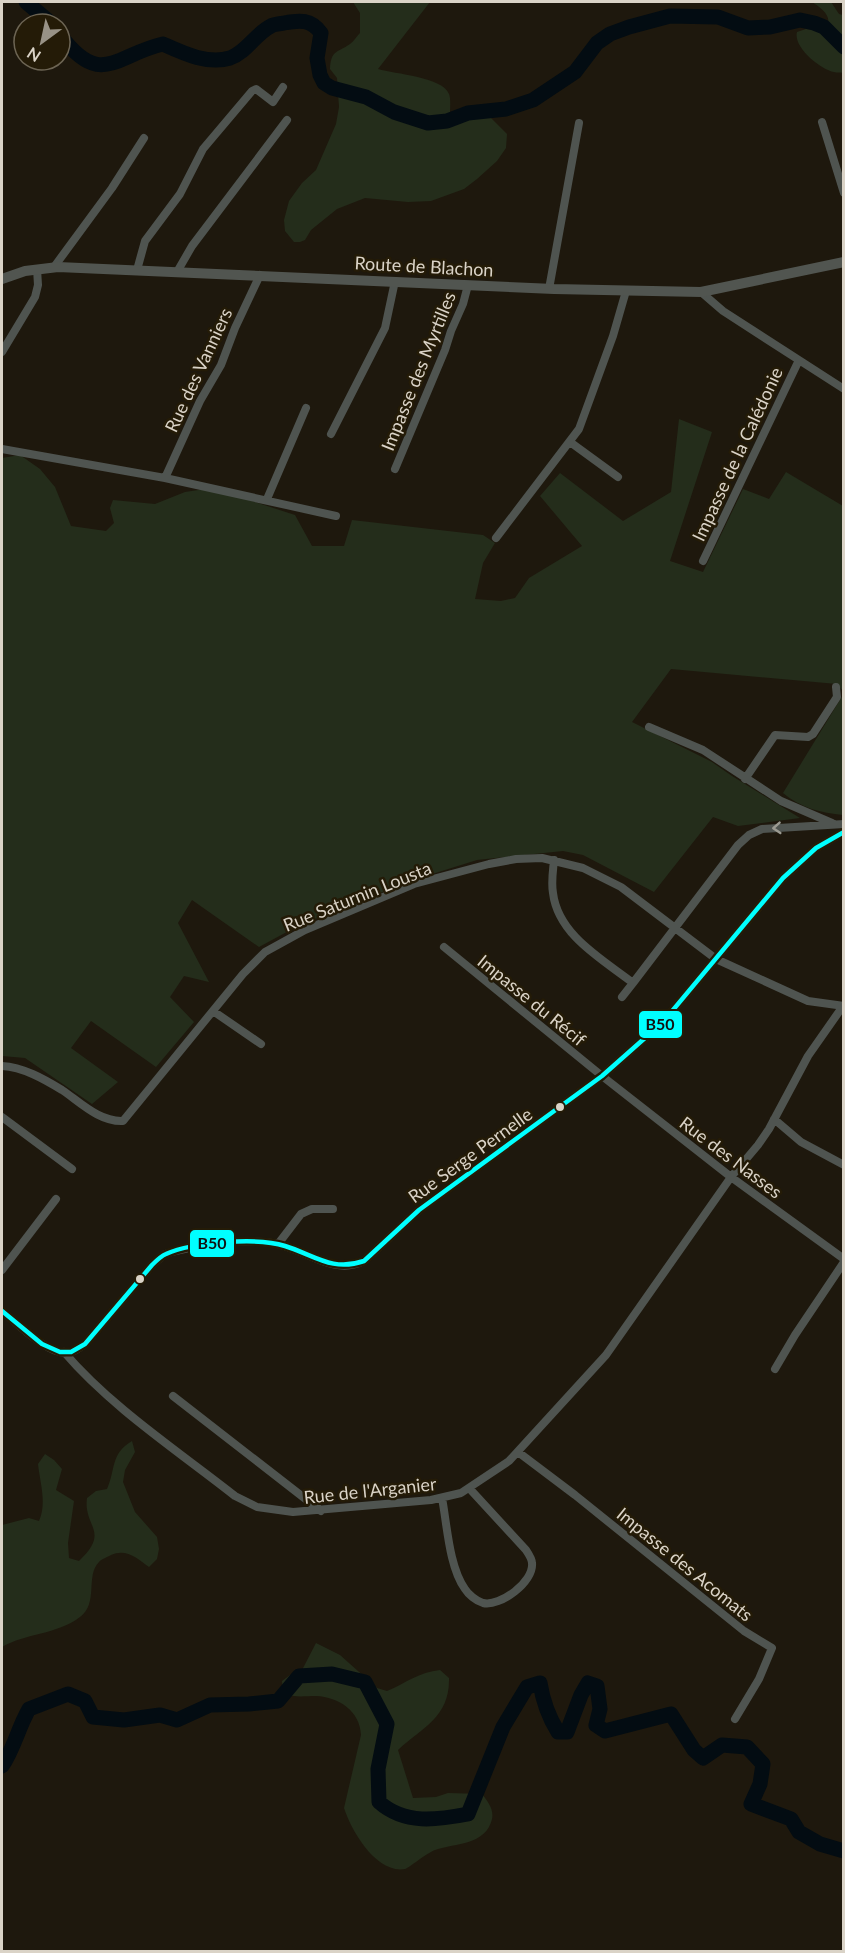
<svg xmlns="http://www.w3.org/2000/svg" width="845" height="1953" viewBox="0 0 845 1953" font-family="Lato,sans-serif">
<rect width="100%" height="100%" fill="#1e180d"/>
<!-- green -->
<path fill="#242d1b" d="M353,2H430L378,69C395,74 443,77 449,94C451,99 450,108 450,113L459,120L470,117H490L507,134L506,148L497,161L477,179L464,189L431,201L408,202L365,198L337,209L311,230L305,240L300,242H294L285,231L284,220L289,201L302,183L316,170L336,124L339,107L337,78L330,69C331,50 337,53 350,44C354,41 357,36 360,33V13Z
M812,2H831L839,14L843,15V73C840,72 837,73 834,72C820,69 793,47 797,32L806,29L824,31C835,18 823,9 812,2Z
M679,419L712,432L670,561L703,572L743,489L769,499L786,472L843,506V691L837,684L671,669L632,722L712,762L732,776L800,818L738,826L713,817L654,892L583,855L563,851L477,860L429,875L369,897L296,927L259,947L192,900L178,923L209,982L184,976L170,997L194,1022L156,1067L91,1021L71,1048L118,1082L92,1104L25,1058L2,1056V458L20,455L40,469L55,487L71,526L106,531L114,523L110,508L113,500L155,504L185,492L205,489L224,492L295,515L312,546H344L352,520L483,535L495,543L483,563L475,599L501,601L515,598L529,578L582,546L540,496L560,473L623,521L671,492Z
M843,695V815C821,813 801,808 783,793Z
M132,1441L135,1452L125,1470L123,1482L135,1512L157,1537L159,1549L157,1559L149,1567C137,1558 126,1548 111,1555C108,1557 101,1559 99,1562C85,1576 99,1603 80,1617C56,1635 26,1633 2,1647V1525L29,1518L39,1521C47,1503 40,1483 38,1464L45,1454L54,1460L62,1469L56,1490L74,1501L68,1543L69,1558L79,1561C111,1531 83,1527 87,1498L96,1491L107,1489C116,1469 110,1454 132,1441Z
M316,1643L340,1655L377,1688L387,1691C406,1683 419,1672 440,1670L449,1678C450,1717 423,1727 398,1750L413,1798L436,1797L448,1793L482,1794C488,1802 494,1809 492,1819C486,1845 456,1843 435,1850C425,1854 409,1868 405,1869C376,1874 351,1830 344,1808L361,1735C360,1711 339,1697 316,1696C303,1696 295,1698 283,1693L282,1681L290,1675L301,1672Z"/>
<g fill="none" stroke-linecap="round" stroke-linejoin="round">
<!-- river -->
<path stroke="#030c12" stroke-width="15" d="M26,2L52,24
M60,35C101,89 115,55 163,44C183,53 208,65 230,58C247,52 255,34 271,26C274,24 280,24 284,23C300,20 311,19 321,33L317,58L320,75L324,83L332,88L366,97L394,112L428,123L447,121L468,113L506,109L533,100L575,72L597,43L610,34L629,27L670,16L718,17L748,28L770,27L800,20L814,23L824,27L844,47
M2,1766C14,1749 18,1728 29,1709L68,1694L85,1701L93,1717L124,1720L160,1715L177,1720L210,1705L249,1704L278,1701L299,1676L332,1674L365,1682L387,1724L378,1769L379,1802C405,1825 437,1820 468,1814L503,1727L527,1687L540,1683C543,1702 548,1716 558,1732H567L581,1695L588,1683L597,1686L600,1709L596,1725L605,1731L671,1714L694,1750L703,1758L722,1745L747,1747L763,1764L760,1784L751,1804L791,1819L799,1832L820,1844L844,1851"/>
<!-- street -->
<path stroke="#4f5450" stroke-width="8" d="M822,122L844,193
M54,267L112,188L144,138
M137,270L145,241L180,194L203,149L252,91L256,89L273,102L283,87
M177,272L192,246L287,120
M549,289L579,123
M701,292L723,311L844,389
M2,352L35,297L38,285L37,269
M331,434L385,328L395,281
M570,442L618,477
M2,449L165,478L200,401L221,365L235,328L260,275
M395,469L445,350L451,331L463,304L468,285
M165,478L336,516
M267,499L306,408
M496,538L579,429L613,336L626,291
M703,561L799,360
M649,727L703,750L781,801L832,823
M745,779L775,735L808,737L813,734L837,697L836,687
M554,860C553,871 551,882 553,893C558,935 602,959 633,983L738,845L749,835L762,829L844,824
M444,947L602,1076L731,1177L844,1259
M622,997L633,983
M213,1011L261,1044
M2,1066C23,1067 44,1079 62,1090C80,1102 99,1122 123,1121L243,974L265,952L305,930L414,884L489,864L516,859L542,858L583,868L621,887L716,959L808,1001L844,1006
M2,1117L72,1169
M774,1119L801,1142L844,1165
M278,1244L301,1214L312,1209H333
M2,1270L56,1199
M2,1311C17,1323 48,1355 68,1353C75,1352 80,1347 85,1344L152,1265L165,1254L172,1252C203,1244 240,1239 272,1243C304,1247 332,1277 364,1261L419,1210L602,1076L663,1022L783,878L816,848L844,832
M64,1352C111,1407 178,1451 235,1496L257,1507L293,1512L431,1500L461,1493L509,1461L606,1355L731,1177L758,1145L769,1129L808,1056L843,1006
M775,1369L795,1335L844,1262
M173,1396L321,1511
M518,1452L575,1495L744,1631L772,1648L759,1679L735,1719
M442,1498C447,1524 449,1567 465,1589C468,1594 476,1601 483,1603C500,1607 534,1582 532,1563C532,1559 528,1553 526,1550L469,1488"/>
<!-- secondary -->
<path stroke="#515550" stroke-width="10" d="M2,279L25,271L58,267L554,289L701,292L844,262"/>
<!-- bus-1 casing -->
<g stroke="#241b07" stroke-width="9">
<path id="bus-1" d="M2,1311L42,1344L60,1352H71L85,1344L152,1265C156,1261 161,1256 166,1254C193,1242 257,1237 285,1246C314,1255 332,1272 364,1261L419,1210L602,1076L663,1022L783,878L816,848L844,832"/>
</g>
<!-- bus-1 -->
<use href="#bus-1" stroke="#0ff" stroke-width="4.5"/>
</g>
<!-- one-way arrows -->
<defs><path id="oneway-chevron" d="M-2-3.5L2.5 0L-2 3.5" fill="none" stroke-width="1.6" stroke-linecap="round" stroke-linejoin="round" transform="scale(1.5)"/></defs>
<use stroke="#9b9a91" href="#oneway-chevron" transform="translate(777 828) rotate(176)"/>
<!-- markers -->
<g fill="#dad3c7" stroke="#241b07" stroke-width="2">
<circle cx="560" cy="1107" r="5"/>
<circle cx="140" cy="1279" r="5"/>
</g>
<g text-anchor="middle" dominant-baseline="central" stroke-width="5" stroke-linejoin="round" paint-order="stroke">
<!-- street labels -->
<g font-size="18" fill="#dad3c7" stroke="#241b07">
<text transform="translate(424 266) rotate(3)">Route de Blachon</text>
<text transform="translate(198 370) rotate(-65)">Rue des Vanniers</text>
<text transform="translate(418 371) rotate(-68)">Impasse des Myrtilles</text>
<text transform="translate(737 454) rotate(-65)">Impasse de la Calédonie</text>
<text transform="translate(357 896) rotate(-22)">Rue Saturnin Lousta</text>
<text transform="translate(532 1000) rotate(39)">Impasse du Récif</text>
<text transform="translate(470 1155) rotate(-36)">Rue Serge Pernelle</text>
<text transform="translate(731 1157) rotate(37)">Rue des Nasses</text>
<text transform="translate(370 1490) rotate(-6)">Rue de l'Arganier</text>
<text transform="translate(685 1564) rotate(39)">Impasse des Acomats</text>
</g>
</g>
<g stroke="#241b07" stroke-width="2">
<rect x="638" y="1010" width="45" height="29" rx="6" fill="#0ff"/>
<rect x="189" y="1229" width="46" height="29" rx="6" fill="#0ff"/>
</g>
<g font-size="16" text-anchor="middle" font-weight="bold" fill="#111">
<text x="660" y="1030">B50</text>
<text x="212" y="1249">B50</text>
</g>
<!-- border -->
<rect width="845" height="1953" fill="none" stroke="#dad3c7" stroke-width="6"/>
<!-- north arrow -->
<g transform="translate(42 42) rotate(213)"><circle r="28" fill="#241b07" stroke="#6d6554" stroke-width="1.5"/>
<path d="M0-4.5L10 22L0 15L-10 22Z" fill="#989286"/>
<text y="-9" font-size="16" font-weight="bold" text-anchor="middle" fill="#dad3c7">N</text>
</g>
</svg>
